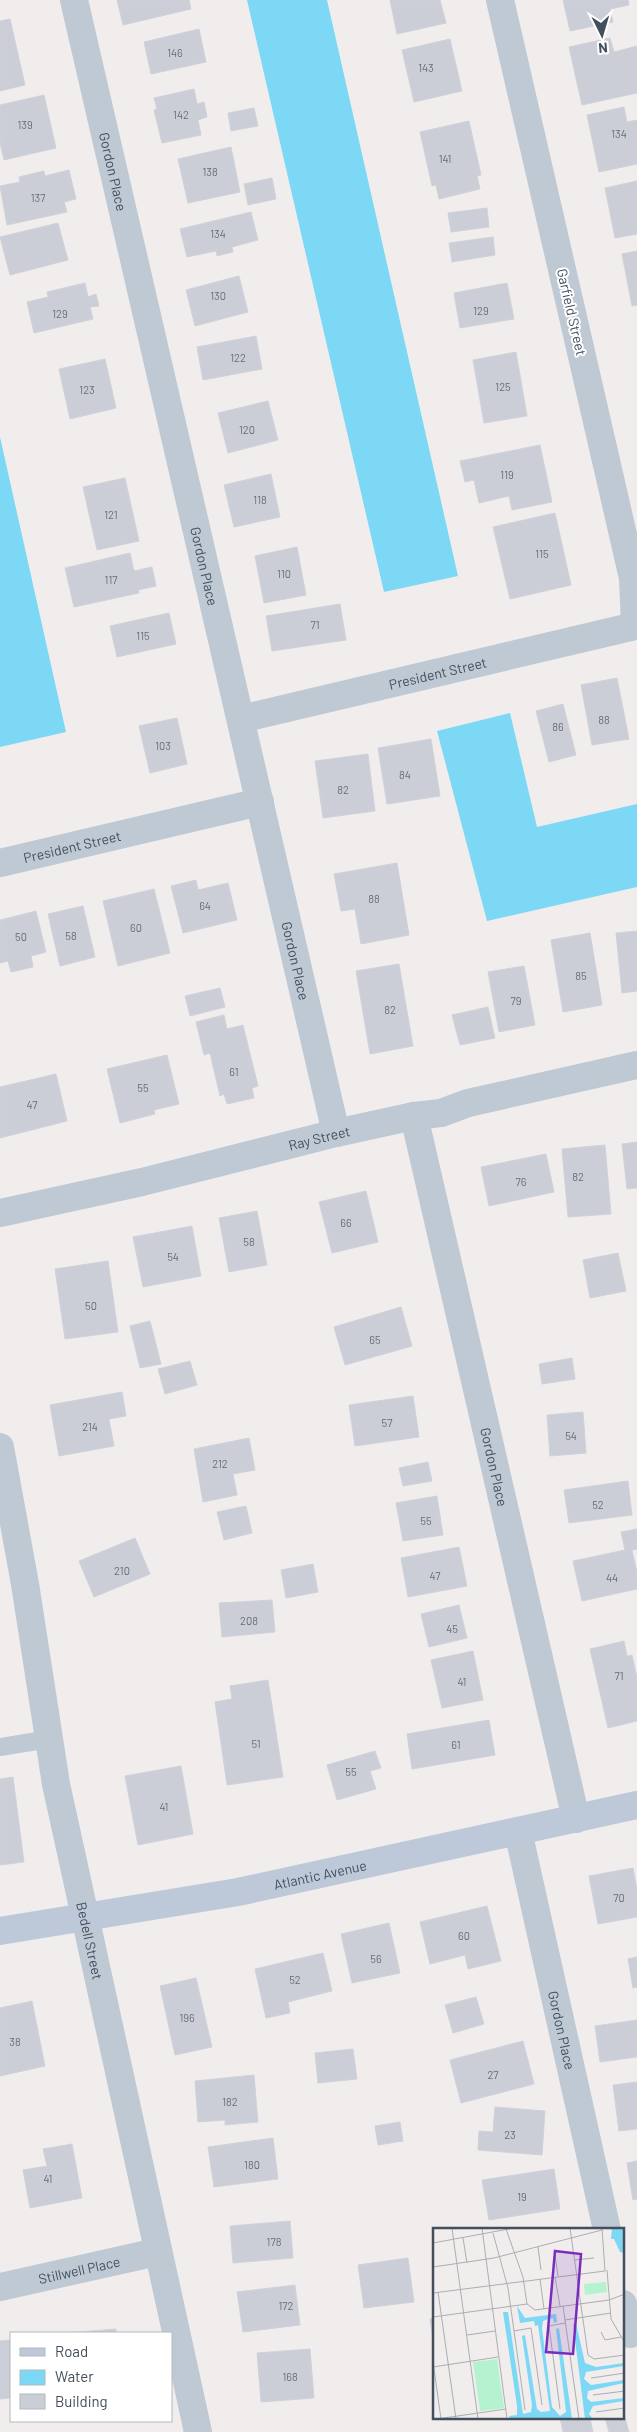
<svg xmlns="http://www.w3.org/2000/svg" width="637" height="2432" viewBox="0 0 637 2432" font-family="Barlow,sans-serif">
<rect width="100%" height="100%" fill="#f0edec"/>
<!-- water -->
<path fill="#7dd8f5" d="M247,0H327L458,576L384,592Z
M0,437L66,732L0,747Z
M510,713L537,827L637,804V887L487,921L437,731Z"/>
<!-- building -->
<path fill="#cbced6" stroke="#d0d2da" d="M117,0H189L191,9L123,25Z
M390,0H440L446,23L397,34Z
M563,0H628L629,5L610,9L613,22L570,31Z
M10,19L25,85L0,91V21Z
M199,29L206,62L151,74L144,42Z
M610,38L614,52L637,46V93L582,105L569,47Z
M450,39L462,91L414,102L402,50Z
M194,89L197,104L204,102L207,117L198,120L201,135L162,143L154,110L157,109L154,98Z
M44,95L56,148L4,160L0,143V105Z
M624,107L627,122L637,120V164L599,172L587,115Z
M254,108L258,126L231,131L228,113Z
M469,121L481,175L477,176L480,189L439,199L436,185L432,186L420,132Z
M231,147L240,192L188,203L178,159Z
M69,170L76,199L64,202L67,212L7,225L0,186L20,182L19,177L44,171L45,176Z
M272,178L276,199L248,205L244,184Z
M637,181V234L615,238L605,188Z
M487,208L489,227L451,232L448,213Z
M251,212L258,240L232,247L233,252L217,256L216,251L187,257L180,229Z
M58,223L68,260L10,275L0,237Z
M493,237L495,255L452,262L449,243Z
M637,251V305L632,306L622,254Z
M239,276L248,312L195,326L186,290Z
M85,283L88,297L96,294L99,306L90,307L93,319L34,333L27,302L48,297L47,292Z
M507,283L514,319L460,328L454,293Z
M256,336L262,369L203,380L197,347Z
M516,352L527,416L484,423L473,360Z
M105,359L116,408L70,419L59,369Z
M268,401L278,440L228,453L218,413Z
M540,445L552,502L512,510L509,496L479,503L474,480L465,482L460,461Z
M271,474L280,517L234,527L224,485Z
M125,478L139,541L97,550L83,487Z
M555,513L571,585L510,599L493,527Z
M297,547L306,595L264,603L255,556Z
M130,553L134,571L152,567L156,586L138,590L139,593L74,607L65,568Z
M340,604L346,640L272,651L266,616Z
M169,613L176,644L117,657L110,626Z
M617,678L629,739L592,745L581,685Z
M563,704L576,755L549,762L536,711Z
M177,718L187,764L150,773L139,726Z
M431,739L440,796L387,804L378,748Z
M368,754L375,811L323,818L315,761Z
M397,863L409,935L361,944L355,909L341,911L334,874Z
M196,880L198,890L228,883L237,920L183,933L171,886Z
M154,889L170,953L118,966L103,901Z
M83,906L95,957L60,966L48,914Z
M36,911L46,952L31,956L33,967L11,972L8,961L0,963V920Z
M637,931V991L622,993L616,933Z
M590,933L602,1005L563,1012L551,940Z
M399,964L413,1046L370,1054L356,971Z
M524,966L535,1025L499,1032L488,972Z
M220,988L225,1007L190,1016L185,996Z
M488,1007L495,1038L460,1045L452,1015Z
M224,1015L227,1029L243,1025L258,1086L252,1088L254,1098L227,1104L224,1094L220,1096L210,1053L204,1055L196,1022Z
M167,1055L179,1104L154,1110L155,1114L120,1123L107,1069Z
M56,1074L67,1121L0,1138V1087Z
M637,1142V1188L627,1189L622,1144Z
M605,1145L611,1214L568,1217L562,1149Z
M546,1154L554,1192L489,1206L481,1167Z
M366,1191L378,1242L332,1253L319,1202Z
M257,1211L267,1265L229,1272L219,1218Z
M192,1226L201,1276L143,1287L133,1237Z
M618,1253L626,1291L590,1298L583,1260Z
M108,1261L118,1332L65,1339L55,1269Z
M401,1307L412,1346L345,1365L334,1327Z
M150,1321L161,1364L140,1368L130,1326Z
M572,1358L575,1379L542,1384L539,1364Z
M190,1361L197,1385L165,1394L158,1369Z
M122,1392L126,1416L109,1419L114,1446L59,1456L50,1405Z
M413,1396L419,1437L355,1446L349,1405Z
M583,1412L586,1453L550,1456L547,1415Z
M249,1438L255,1470L233,1474L237,1495L203,1502L194,1449Z
M428,1462L432,1481L403,1486L399,1468Z
M628,1481L632,1515L569,1523L564,1490Z
M437,1496L443,1535L403,1541L396,1503Z
M246,1506L252,1533L224,1540L217,1512Z
M637,1529V1549L632,1550L637,1572V1589L582,1601L573,1561L625,1550L621,1532Z
M135,1538L150,1574L94,1597L79,1561Z
M459,1547L467,1586L408,1597L401,1558Z
M313,1564L318,1592L286,1598L281,1570Z
M272,1600L275,1632L222,1637L219,1603Z
M459,1605L467,1638L429,1647L421,1614Z
M624,1641L627,1656L632,1655L637,1678V1721L608,1728L590,1649Z
M473,1651L483,1700L442,1708L431,1660Z
M268,1680L283,1777L227,1785L215,1702L232,1699L230,1686Z
M489,1720L495,1755L412,1769L407,1734Z
M375,1751L381,1768L370,1771L376,1789L337,1800L327,1765Z
M181,1766L193,1834L138,1845L125,1776Z
M13,1777L24,1862L0,1865V1779Z
M633,1868L637,1889V1917L598,1924L589,1876Z
M487,1906L501,1961L468,1969L465,1955L430,1964L420,1922Z
M389,1923L400,1973L352,1983L341,1934Z
M323,1953L332,1991L288,2002L290,2013L266,2018L255,1969Z
M637,1957V1987L633,1988L628,1959Z
M196,1978L212,2047L175,2055L160,1986Z
M476,1997L484,2024L453,2033L445,2005Z
M32,2001L45,2066L0,2076V2008Z
M637,2020V2057L600,2062L595,2026Z
M523,2041L534,2084L461,2103L450,2060Z
M353,2049L357,2079L318,2083L315,2053Z
M254,2075L258,2122L225,2125V2120L198,2122L195,2081Z
M637,2082V2129L619,2131L613,2085Z
M495,2107L545,2111L542,2155L478,2150L479,2131L493,2132Z
M400,2122L403,2141L378,2145L375,2126Z
M273,2138L278,2179L214,2187L208,2147Z
M72,2144L82,2198L30,2208L23,2170L47,2166L43,2149Z
M637,2161V2199L633,2200L627,2163Z
M554,2169L560,2209L489,2220L482,2180Z
M290,2221L293,2258L233,2263L230,2226Z
M408,2258L414,2302L364,2308L358,2265Z
M295,2285L300,2325L243,2332L237,2292Z
M434,2318V2345L430,2319Z
M116,2329V2333H68Z
M11,2340V2398L0,2399V2341Z
M310,2349L314,2398L261,2402L257,2353Z
M623,2411L629,2432H609L605,2418H623Z
M560,2418H590L593,2432H563Z"/>
<g fill="none" stroke-linecap="round" stroke-linejoin="round">
<!-- service -->
<path stroke="#bec9d4" stroke-width="18" d="M0,1747L49,1739"/>
<!-- minor -->
<g stroke="#bec9d4" stroke-width="28">
<path id="s1" d="M74,0L336,1133"/>
<path id="s2" d="M241,719L635,626L633,578L500,0"/>
<path id="s3" d="M0,863L260,802"/>
<path id="s4" d="M414,1116L576,1819"/>
<path id="s5" d="M0,1213L142,1182L336,1133L414,1116L441,1113L468,1103L637,1065"/>
<path id="s6" d="M518,1831L607,2230"/>
<path id="s7" d="M0,2287L157,2252"/>
<path d="M623,2304L630,2334"/>
</g>
<!-- tertiary -->
<path stroke="#bec9d4" stroke-width="28" id="s8" d="M0,1447L25,1584L56,1784L198,2432"/>
<!-- secondary -->
<path stroke="#bdc9d9" stroke-width="28" id="s9" d="M0,1931L238,1892L637,1805"/>
</g>
<g text-anchor="middle" dominant-baseline="central" stroke-width="4" stroke-linejoin="round" paint-order="stroke">
<!-- number labels -->
<g font-size="11" fill="#656f7a">
<text x="175" y="52">146</text>
<text x="426" y="67">143</text>
<text x="181" y="114">142</text>
<text x="25" y="124">139</text>
<text x="619" y="133">134</text>
<text x="445" y="158">141</text>
<text x="210" y="171">138</text>
<text x="38" y="197">137</text>
<text x="218" y="233">134</text>
<text x="218" y="295">130</text>
<text x="481" y="310">129</text>
<text x="60" y="313">129</text>
<text x="238" y="357">122</text>
<text x="503" y="386">125</text>
<text x="87" y="389">123</text>
<text x="247" y="429">120</text>
<text x="507" y="474">119</text>
<text x="260" y="499">118</text>
<text x="111" y="514">121</text>
<text x="542" y="553">115</text>
<text x="284" y="573">110</text>
<text x="111" y="579">117</text>
<text x="315" y="624">71</text>
<text x="143" y="635">115</text>
<text x="604" y="719">88</text>
<text x="558" y="726">86</text>
<text x="163" y="745">103</text>
<text x="405" y="774">84</text>
<text x="343" y="789">82</text>
<text x="374" y="898">88</text>
<text x="205" y="905">64</text>
<text x="136" y="927">60</text>
<text x="71" y="935">58</text>
<text x="21" y="936">50</text>
<text x="581" y="975">85</text>
<text x="516" y="1000">79</text>
<text x="390" y="1009">82</text>
<text x="234" y="1071">61</text>
<text x="143" y="1087">55</text>
<text x="32" y="1104">47</text>
<text x="578" y="1176">82</text>
<text x="521" y="1181">76</text>
<text x="346" y="1222">66</text>
<text x="249" y="1241">58</text>
<text x="173" y="1256">54</text>
<text x="91" y="1305">50</text>
<text x="375" y="1339">65</text>
<text x="387" y="1422">57</text>
<text x="90" y="1426">214</text>
<text x="571" y="1435">54</text>
<text x="220" y="1463">212</text>
<text x="598" y="1504">52</text>
<text x="426" y="1520">55</text>
<text x="122" y="1570">210</text>
<text x="435" y="1575">47</text>
<text x="612" y="1577">44</text>
<text x="249" y="1620">208</text>
<text x="452" y="1628">45</text>
<text x="619" y="1675">71</text>
<text x="462" y="1681">41</text>
<text x="256" y="1743">51</text>
<text x="456" y="1744">61</text>
<text x="351" y="1771">55</text>
<text x="164" y="1806">41</text>
<text x="619" y="1897">70</text>
<text x="464" y="1935">60</text>
<text x="376" y="1958">56</text>
<text x="295" y="1979">52</text>
<text x="187" y="2017">196</text>
<text x="15" y="2041">38</text>
<text x="493" y="2074">27</text>
<text x="230" y="2101">182</text>
<text x="510" y="2134">23</text>
<text x="252" y="2164">180</text>
<text x="48" y="2178">41</text>
<text x="522" y="2196">19</text>
<text x="274" y="2241">178</text>
<text x="286" y="2305">172</text>
<text x="290" y="2376">168</text>
</g>
<!-- street labels -->
<g font-size="14" fill="#434f5c" stroke="#fff">
<text stroke="none"><textPath href="#s1" startOffset="176">Gordon Place</textPath></text>
<text transform="translate(572 312) rotate(77)">Garfield Street</text>
<text stroke="none"><textPath href="#s1" startOffset="581">Gordon Place</textPath></text>
<text stroke="none"><textPath href="#s2" startOffset="202">President Street</textPath></text>
<text stroke="none"><textPath href="#s3" startOffset="74">President Street</textPath></text>
<text stroke="none"><textPath href="#s1" startOffset="986">Gordon Place</textPath></text>
<text stroke="none"><textPath href="#s5" startOffset="328">Ray Street</textPath></text>
<text stroke="none"><textPath href="#s4" startOffset="360">Gordon Place</textPath></text>
<text stroke="none"><textPath href="#s9" startOffset="325">Atlantic Avenue</textPath></text>
<text stroke="none"><textPath href="#s8" startOffset="502">Bedell Street</textPath></text>
<text stroke="none"><textPath href="#s6" startOffset="204">Gordon Place</textPath></text>
<text stroke="none"><textPath href="#s7" startOffset="81">Stillwell Place</textPath></text>
</g>
</g>
<!-- overview -->
<g transform="translate(433 2228)">
<rect width="191" height="191" fill="#f0edec"/>
<path d="M173,54L174,64L152,67L151,56ZM64,131L71,180L47,183L40,134Z" fill="#b5f3d0"/>
<path d="M179,0H191V25L187,24L181,11H178ZM84,78L92,90L123,86L124,94L121,95L120,90L115,91L110,93L109,100L119,179L127,188L133,184L123,101L126,100L139,191H77L76,188L84,187V178L70,84H75L90,186L98,184L99,177L89,108L92,107L104,181L108,184L117,183L105,97L102,98L101,93L87,95ZM143,95L152,135L163,139L191,135V138L153,144L151,151L158,157L191,152V155L155,163L154,170L158,174L191,170V173L160,178L156,186L160,191H152L140,96Z" fill="#7dd8f5"/>
<path fill="none" stroke="#abaeb2" stroke-width="1" d="M19,0L45,191M49,0L74,191M137,0L155,127L161,131L192,127M73,1L90,49L94,76M60,5L75,60L92,182M30,10L34,35M0,15L81,0M105,19L108,42M122,27L125,48M141,32L161,30M0,39L61,30L169,2M174,42L178,91L192,115M122,49L127,78M107,51L111,81M5,64L23,191M0,65L172,43L169,0M94,76L102,82L176,72L192,66M130,78L146,191M0,89L94,76M132,92L178,85M81,103L98,100L109,177M168,104L172,112L188,109M34,107L62,103M0,134L8,191M0,139L65,129M158,150L192,145M160,167L192,163M127,181L116,98L132,95M163,184L192,180M4,191L73,181"/>
<path fill="#7b2cbf" fill-opacity="0.15" stroke="#7b2cbf" stroke-width="2.5" d="M122,23L148,26L140,126L113,124Z"/>
<rect width="191" height="191" fill="none" stroke="#434f5c" stroke-width="2.5"/>
</g>
<!-- legend -->
<rect x="10" y="2332" width="162" height="90" fill="#ffffff" stroke="#b4b9be"/>
<rect x="20" y="2348" width="25" height="8" fill="#bdc9d9" stroke="#b4b9be"/>
<text x="55" y="2357" font-size="15" fill="#434f5c">Road</text>
<rect x="20" y="2370" width="25" height="15" fill="#7dd8f5" stroke="#b4b9be"/>
<text x="55" y="2382" font-size="15" fill="#434f5c">Water</text>
<rect x="20" y="2394" width="25" height="15" fill="#cbced6" stroke="#b4b9be"/>
<text x="55" y="2407" font-size="15" fill="#434f5c">Building</text>
<!-- north arrow -->
<g transform="translate(602 35) rotate(175)" stroke="#ffffff" stroke-width="4" paint-order="stroke">
<path d="M0-4L9 19L0 12L-9 19Z" fill="#434f5c"/>
<text y="-8" font-size="14" font-weight="bold" text-anchor="middle" fill="#434f5c">N</text>
</g>
</svg>
